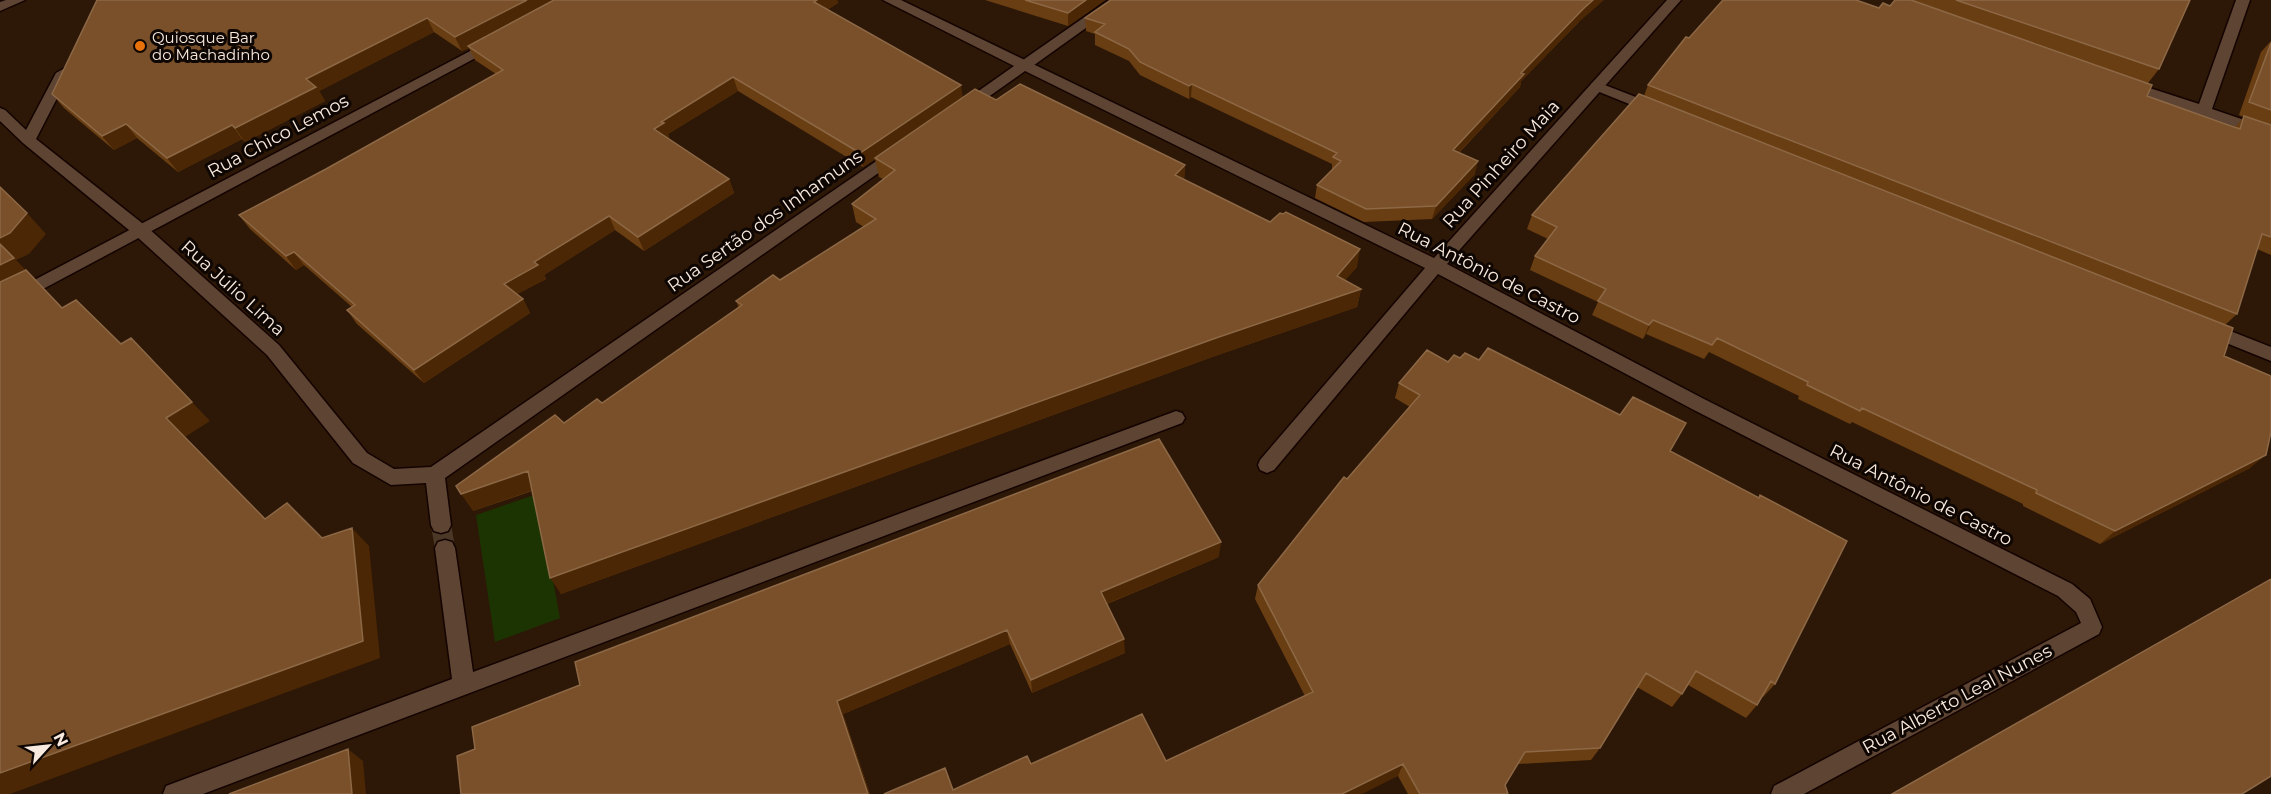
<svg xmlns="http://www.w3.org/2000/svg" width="2271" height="794" viewBox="0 0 2271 794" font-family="Montserrat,sans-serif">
<rect width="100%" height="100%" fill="#2d1807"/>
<!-- green -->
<path fill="#1c3402" d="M537,494L560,618L495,642L476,515Z"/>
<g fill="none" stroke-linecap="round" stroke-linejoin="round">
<!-- minor-tunnel -->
<path stroke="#4c3827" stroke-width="20" stroke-dasharray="20 10" stroke-linecap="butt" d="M441,525L445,548"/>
<!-- service casing -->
<g stroke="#140300" stroke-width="3">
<path id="service" d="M1109,0H1125L1030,68H1020L1018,65L1020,62Z
M1597,82L1659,106L1661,109L1654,114L1649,112L1592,89L1590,86L1592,83Z
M2210,323L2271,347V361L2204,334L2201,329L2204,324Z"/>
</g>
<!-- minor casing -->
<g stroke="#140300" stroke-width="3">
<path id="minor" d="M6,0H25L0,11V2Z
M883,0H901L1434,258L1667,0H1681L1447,264L1704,399L2072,584L2090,599L2102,627L2099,634L1804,794H1771L1774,786L2081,623L2076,612L2058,596L1692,409L1438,274L1274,470L1267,473L1260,470L1258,465L1260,460L1425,268L1025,71L970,110H960L958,107L960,104L1014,66Z
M2236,0H2250L2212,109L2271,129V139L2120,87L2118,84L2125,80L2199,104Z
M63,69L70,73L36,139L147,227L279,345L367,453L394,469L431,467L891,151H901L904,155L445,478L451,525L448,531L441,533L434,531L431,525L426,483L391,485L353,463L267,355L135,235L23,143L0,121V108L5,110L26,130L56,73Z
M1176,411L1182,413L1185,418L1182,423L203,794H163L166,786L174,783L452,679L435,548L438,542L445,540L452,542L455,548L473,672Z"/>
</g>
<!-- tertiary casing -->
<g stroke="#140300" stroke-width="3">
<path id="tertiary" d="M493,39L498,40L500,43L498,46L0,312V298Z"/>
</g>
<!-- service -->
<use href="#service" fill="#5d4433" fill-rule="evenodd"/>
<!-- minor -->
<use href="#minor" fill="#5d4433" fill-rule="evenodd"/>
<!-- tertiary -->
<use href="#tertiary" fill="#5d4433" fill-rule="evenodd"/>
</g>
<!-- wall -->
<path fill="#6a3e13" d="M97,0H837L838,3L827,10L962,98L996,100L1185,165L1184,180L1357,267L1345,280L1361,289L1357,307L1215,356L561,594L532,491L473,511L564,423L602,403L739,308L736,301L780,280L864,227L856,222L852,204L883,179L879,177L875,159L863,167L738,91L668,134L669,137L668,138L729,179L734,193L644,251L615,230L544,275L546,279L517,294L523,299L530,313L424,383L357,324L347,310L352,307L304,265L296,270L250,229L239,215L326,169L496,74L475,60L469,48L462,51L434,32L319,91L325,101L245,142L242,139L178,172L137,138L114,150L64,108L52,94Z
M985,0H1105L1068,26Z
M1895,0H2190L2159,69L2148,83L2147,96L2235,127L2244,117L2239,115L2261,52L2271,41V255L2257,249L2237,314L2225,325L2224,356L2250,468L2100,544L2023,506V504L1852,422L1850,424L1798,399L1799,396L1709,352L1704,359L1646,334L1643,339L1592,315L1598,302L1530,270L1535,256L1548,239L1527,229L1532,215L1644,96L1648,85L1689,38L1879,8L1890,6Z
M1085,18L1579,22L1521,81L1520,87L1459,153L1475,174L1432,219L1364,222L1315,198L1317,185L1332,170V164L1191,97L1189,99L1140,75L1129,61L1095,45V34L1086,31Z
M1460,358L1479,360L1670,451L1775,684L1763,697L1762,696L1757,705L1746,718L1688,685L1682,694L1672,707L1637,687L1600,748L1591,760L1518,764L1505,785L1508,794H1408L1398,776L953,790L1031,764L1166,761L1305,696L1255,599L1258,585L1410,407L1395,398L1399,383L1448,362Z
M1219,557L1107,604L1125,653L1032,693L1010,644L843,714L870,794H461Z"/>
<!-- shaded-wall -->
<path fill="#4b2705" d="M527,0H559L468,46L469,48L462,51L455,37Z
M817,0H837L838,3L817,16L814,2Z
M1086,0H1105L1068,26V13Z
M1593,0H1604L1579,22L1521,81L1520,87L1449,163L1453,150L1521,73L1583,9Z
M427,18L434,32L319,91L325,101L245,142L235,128L306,79Z
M733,77L738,91L668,134L669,137L660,143L654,129L661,122Z
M1192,84L1191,97L1189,99V86Z
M961,85L963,99L863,167L860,153Z
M126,124L137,138L114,150L102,136Z
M232,125L242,139L178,172L167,158Z
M1478,161L1475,174L1432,219L1436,206Z
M1185,165L1184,184L1175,175Z
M729,179L734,193L644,251L638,237Z
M27,213L46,234L29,254L16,260L82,328L0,295V238Z
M609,216L615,230L544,275L546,279L512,297L504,284L534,262Z
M1360,249L1357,267L1333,294L1337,276Z
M294,252L304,265L296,270L286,256Z
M1361,289L1357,307L1215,356L561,594L550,578L1216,338Z
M523,299L530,313L424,383L414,370Z
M1653,320L1646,334L1643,339L1649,325Z
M192,402L210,421L185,437L166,418Z
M2266,455L2250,468L2100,544L2115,531Z
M528,471L539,488L473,511L461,494Z
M352,528L369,546L380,658L10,794H0V773Z
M1221,542L1219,557L1101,606V592Z
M1007,630L1010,644L843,714L870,794H868L837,701Z
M1124,639L1125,653L1032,693L1031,680Z
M348,749L363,761L366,794H352Z
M1403,764L1398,776L1362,794H1342Z"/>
<!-- building -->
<path fill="#795029" stroke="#8d6846" stroke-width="1.5" d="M97,0H527L455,37L427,18L306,79L316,87L235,128L232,125L167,158L126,124L102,136L52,94Z
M554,0H817L814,2L961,85L860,153L733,77L661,122L664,123L654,129L729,179L638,237L609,216L534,262L538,265L504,284L523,299L414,370L347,310L355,305L294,252L286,256L239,215L326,169L503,70L468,46Z
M1025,0H1086L1068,13Z
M1111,0H1593L1583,9L1521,73L1524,74L1453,150L1478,161L1436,206L1366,209L1317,185L1341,161L1333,157L1337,153L1192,84L1189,86L1140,62L1129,49L1095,32L1105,24L1085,18Z
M1723,0H1856L1879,8L1883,3L1890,6L1895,0H1911L2152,85L2147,96L2217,121L2240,129L2244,116L2271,125V237L2262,234L2237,314L1648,85L1686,37L1689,38Z
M1956,0H2190L2159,69Z
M2271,43V110L2249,102Z
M1020,84L1185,165L1175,175L1270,222L1280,213L1283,214L1286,212L1360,249L1337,276L1361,289L1216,338L550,578L528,471L461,494L456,486L555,415L564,423L597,399L602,403L742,305L736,301L773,275L780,280L876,219L852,204L895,170L875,158L975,89L996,100Z
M1639,94L2233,328L2224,356L2271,376V432L2266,455L2115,531L2036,493L2037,490L1862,408L1860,411L1807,385L1808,382L1717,338L1712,345L1653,320L1649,325L1598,301L1606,289L1535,256L1557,227L1532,215Z
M0,187L27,213L10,233L0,238Z
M0,244L14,258L0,265Z
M26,270L62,308L76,300L121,344L131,338L192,402L166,418L265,519L287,503L322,538L352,528L363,641L0,773V282Z
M1488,348L1620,415L1633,397L1686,423L1670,451L1759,498L1760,495L1847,541L1775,684L1771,681L1757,705L1696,671L1682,694L1646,673L1600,748L1525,752L1505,785L1508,794H1420L1403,764L1342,794H884L945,768L953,790L1027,756L1031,764L1142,714L1166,761L1313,692L1258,585L1344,477L1347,479L1420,395L1399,383L1427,350L1448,362L1454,355L1460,358L1465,353L1479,360Z
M1159,439L1221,542L1101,592L1124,639L1031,680L1007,630L837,701L868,794H461L457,756L475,749L472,727L580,685L575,662Z
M2271,579V776L2242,794H1892Z
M348,749L352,794H229Z"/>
<!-- markers -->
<circle fill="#e8710a" stroke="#0e0602" stroke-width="2" cx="140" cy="46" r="6"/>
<g text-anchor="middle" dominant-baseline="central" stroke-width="6" stroke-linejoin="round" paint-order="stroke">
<!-- far-poi labels -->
<g font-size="15" fill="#f9eadf" stroke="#0e0602" text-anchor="start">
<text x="152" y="37">Quiosque Bar<tspan x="152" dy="17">do Machadinho</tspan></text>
</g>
<!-- street labels -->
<g font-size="18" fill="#f9eadf" stroke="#0e0602">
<text transform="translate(278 136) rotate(-28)">Rua Chico Lemos</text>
<text transform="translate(1501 164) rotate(-48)">Rua Pinheiro Maia</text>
<text transform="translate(765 221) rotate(-35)">Rua Sertão dos Inhamuns</text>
<text transform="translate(1489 273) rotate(27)">Rua Antônio de Castro</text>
<text transform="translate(233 288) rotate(42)">Rua Júlio Lima</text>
<text transform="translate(1921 495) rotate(27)">Rua Antônio de Castro</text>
<text transform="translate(1957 699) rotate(-28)">Rua Alberto Leal Nunes</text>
</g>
</g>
<!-- north arrow -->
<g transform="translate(48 746) rotate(63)" stroke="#0e0602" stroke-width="4.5" paint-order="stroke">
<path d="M0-4.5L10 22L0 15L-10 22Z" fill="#f9eadf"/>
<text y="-9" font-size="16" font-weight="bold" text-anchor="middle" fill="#f9eadf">N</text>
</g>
</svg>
